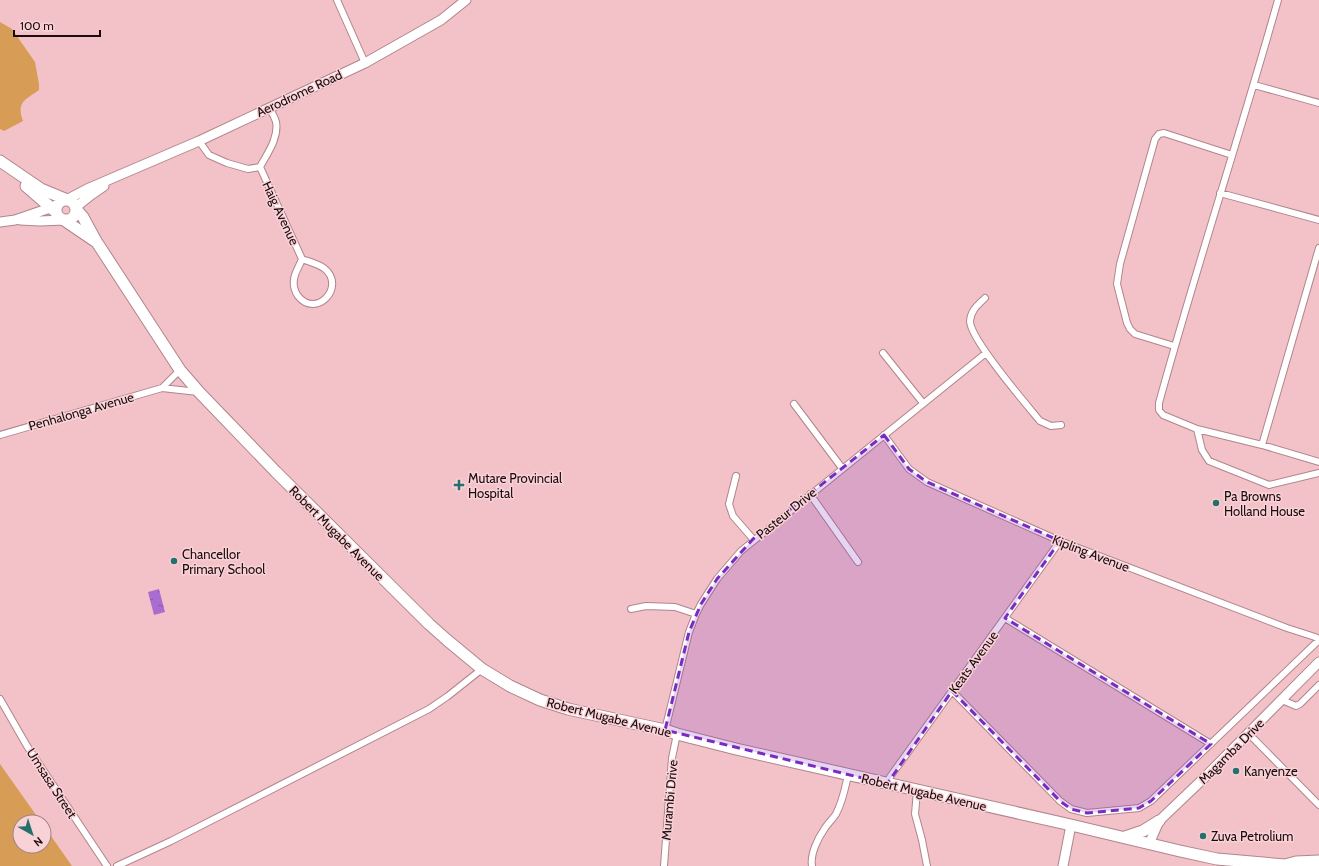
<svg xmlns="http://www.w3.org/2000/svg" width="1319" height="866" viewBox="0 0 1319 866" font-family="Cabin,sans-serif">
<defs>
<pattern id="water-ripples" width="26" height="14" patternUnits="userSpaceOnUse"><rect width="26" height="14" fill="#a96dd1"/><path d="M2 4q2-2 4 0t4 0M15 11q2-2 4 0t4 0" fill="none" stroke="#8958a8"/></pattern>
</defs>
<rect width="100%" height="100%" fill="#f2c2c8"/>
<!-- green -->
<path fill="#d79d56" d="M0,22L12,29L35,62L39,84V90C25,100 16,102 23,121L4,131L0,129Z
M0,764L41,822H20V846H44V826L72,866H0Z"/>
<!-- water -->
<path fill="url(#water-ripples)" d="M159,589L165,612L154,615L148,592Z"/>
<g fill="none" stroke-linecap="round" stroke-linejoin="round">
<!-- street casing -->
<g stroke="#b1858b" stroke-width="8">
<path id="street" d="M337,0L365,63
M1278,0C1240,135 1196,268 1159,403V410L1163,415L1197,429L1262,445L1319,462
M1254,85L1319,103
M199,141L209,155L227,163L248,169L260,167C267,154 279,138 276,122C275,117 271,112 269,107
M260,167L302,259C310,262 319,264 325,269C346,287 316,319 298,296C295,292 293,285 294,279C295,272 300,265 302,259
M1220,193L1319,220
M985,298C978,305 971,310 970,321C970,339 1026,404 1040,421L1051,426L1061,425
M1174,346L1135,334L1130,329L1127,323L1117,284L1120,264L1155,139L1159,134L1164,133L1232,155
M883,353L923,403
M162,388L180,370
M794,404L842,468
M1197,429L1202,450L1209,461L1269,485L1319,473
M0,435L162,388L198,392
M884,435L909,469L927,482L1060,541L1287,628L1315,637L1319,639
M1262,445L1319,248
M736,476L729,504L733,516L753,539
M810,494L858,562
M631,609L646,606L675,607L696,614
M1005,618L1211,744
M952,691L1060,801L1071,809L1087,813L1139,808L1151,801L1319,640
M0,699L27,746L107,866
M1282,700L1296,706L1300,704L1319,685
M665,730L689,632L696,614L701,604L717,579L741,551L986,353
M1248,733L1319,805
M887,784L890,777L1060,541
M917,791L915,814L922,840L927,866
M117,866L171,841L429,709L448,696L482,669
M664,866L672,758L677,734
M812,866C810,854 818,838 825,828C828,823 833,819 836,814C843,801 845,788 848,775"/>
</g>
<!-- secondary casing -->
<g stroke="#b1858b" stroke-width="11">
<path id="secondary" d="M68,199L87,189L199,141L365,63L441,20L466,0
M76,207L91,195L104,186
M20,220L40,221L64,220
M0,222L15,220L56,206
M1149,844L1159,821L1203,779L1319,662
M1063,866L1071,825"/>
</g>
<!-- highway casing -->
<g stroke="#b1858b" stroke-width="13">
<path id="highway" d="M0,161L41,189L65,199
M26,186L56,212
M56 210a10 10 0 1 1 20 0a10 10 0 1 1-20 0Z
M76,209L83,217L96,241L180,370L199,392L276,472L429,624L447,640L482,669L510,686L540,700L568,709L665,730L677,734L736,749L1071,825L1180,851L1217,859L1285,865L1290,866
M64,220L95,241
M1125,837L1143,831L1159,821
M1285,865L1296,862L1319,861"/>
</g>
<!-- street -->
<use href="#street" stroke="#fff" stroke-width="6"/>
<!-- secondary -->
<use href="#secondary" stroke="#fff" stroke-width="9"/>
<!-- highway -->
<use href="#highway" stroke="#fff" stroke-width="11"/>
</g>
<!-- marked area -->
<path fill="#7b2cbf" fill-opacity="0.2" stroke="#7b2cbf" stroke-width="3" stroke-dasharray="8 5" stroke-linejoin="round" d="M884,435L909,469L927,482L1060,541L1005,618L1211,744L1151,801L1139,808L1087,813L1071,809L1060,801L952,691L887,784L665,730L689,632L701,604L717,579L753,539Z"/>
<!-- markers -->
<g fill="#26706c" stroke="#f9d2d7" stroke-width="1.5">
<path d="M457 479h4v4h4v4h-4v4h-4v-4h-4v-4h4z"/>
<circle cx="1216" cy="503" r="4"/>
<circle cx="174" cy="561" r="4"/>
<circle cx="1236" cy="771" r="4"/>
<circle cx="1203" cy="836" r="4"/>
</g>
<g text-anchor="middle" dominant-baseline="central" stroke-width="3" stroke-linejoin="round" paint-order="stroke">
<!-- street labels -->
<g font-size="13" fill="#1a0b0d" stroke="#f9d2d7">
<text transform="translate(299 93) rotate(-25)">Aerodrome Road</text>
<text transform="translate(281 213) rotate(65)">Haig Avenue</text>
<text transform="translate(81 411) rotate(-16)">Penhalonga Avenue</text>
<text transform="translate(786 513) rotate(-39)">Pasteur Drive</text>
<text transform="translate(337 533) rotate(45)">Robert Mugabe Avenue</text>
<text transform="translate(1091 553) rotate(21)">Kipling Avenue</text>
<text transform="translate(973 662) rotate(-54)">Keats Avenue</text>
<text transform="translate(609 717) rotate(14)">Robert Mugabe Avenue</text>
<text transform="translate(1231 751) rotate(-45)">Magamba Drive</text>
<text transform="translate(52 783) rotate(57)">Umsasa Street</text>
<text transform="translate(924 792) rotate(13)">Robert Mugabe Avenue</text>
<text transform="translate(669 800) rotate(-85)">Murambi Drive</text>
</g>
<!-- poi labels -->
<g font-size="13" fill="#1a0b0d" stroke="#f9d2d7" text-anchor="start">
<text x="468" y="478">Mutare Provincial<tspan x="468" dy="15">Hospital</tspan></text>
<text x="1224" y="496">Pa Browns<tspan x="1224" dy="15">Holland House</tspan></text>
<text x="182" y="554">Chancellor<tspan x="182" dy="15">Primary School</tspan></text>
<text x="1244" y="771">Kanyenze</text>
<text x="1211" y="836">Zuva Petrolium</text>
</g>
</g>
<!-- north arrow -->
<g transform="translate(32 834) rotate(141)"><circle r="19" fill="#f9d2d7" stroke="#a08286"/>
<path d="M0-3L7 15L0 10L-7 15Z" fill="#26706c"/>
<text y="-6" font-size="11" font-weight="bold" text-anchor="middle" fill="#1a0b0d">N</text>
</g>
<!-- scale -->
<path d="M14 30v6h86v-6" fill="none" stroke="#1a0b0d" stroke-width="2"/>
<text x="20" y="30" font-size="12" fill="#1a0b0d" stroke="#f9d2d7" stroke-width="3" paint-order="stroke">100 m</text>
</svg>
